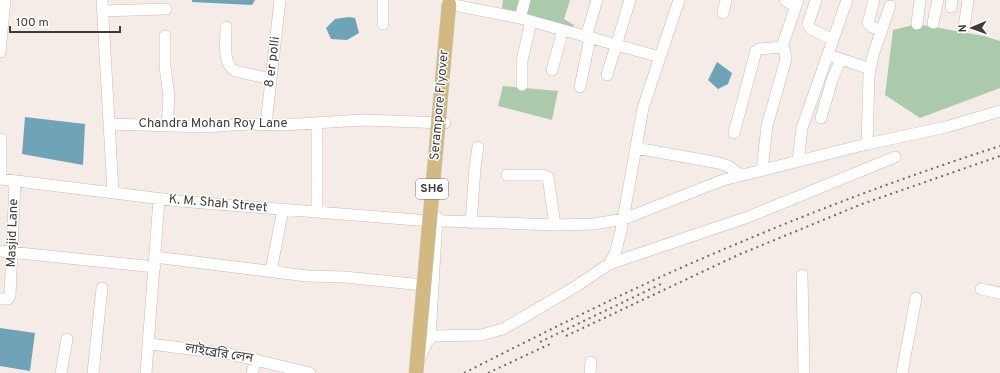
<svg xmlns="http://www.w3.org/2000/svg" width="1000" height="373" viewBox="0 0 1000 373" font-family="Overpass,'Noto Sans Bengali',sans-serif">
<rect width="100%" height="100%" fill="#f5ece7"/>
<!-- green -->
<path fill="#abc9ab" d="M503,0H570L564,19L574,25L572,30L510,11L502,8Z
M917,24L984,36L1000,41V88L920,118L885,95L893,30Z
M503,86L558,91L552,120L498,106Z"/>
<!-- water -->
<path fill="#6fa3b7" d="M192,0H255L252,5L192,2Z
M349,17L355,18L359,33L347,40L331,39L326,28L335,19Z
M717,62L732,73L728,84L718,89L708,80Z
M25,117L85,124L83,165L22,154Z
M0,328L35,333L30,371L0,366Z"/>
<g fill="none" stroke-linecap="round" stroke-linejoin="round">
<!-- minor casing -->
<g stroke="#c5bdb7" stroke-width="12">
<path id="minor" d="M102,0L113,192
M785,0L795,7
M816,0L808,24L811,29L833,40
M874,0L868,23L872,27L882,31
M449,4L520,18L660,57
M951,7L952,0
M102,11L166,9
M723,13L726,0
M520,18L525,0
M933,23L938,0
M383,24V0
M917,24L920,0
M226,27C226,39 222,64 235,71L271,79
M964,28L968,0
M165,36V67L169,96L167,126
M586,37L597,0
M0,52L5,0
M835,57L870,69
M552,70L563,30
M607,75L630,0
M522,85V61L531,21
M580,87L590,38
M821,118L832,80L841,59
M109,124L204,127L249,124L283,125L363,120L445,123
M266,124L280,0
M734,133L756,51L759,49L783,47
M867,144L869,75L873,55L890,6
M636,148L719,163L728,166L741,175
M798,161L802,128L847,0
M762,170L767,126L786,59L783,44L798,0
M507,175H543L548,177L555,225
M0,179L179,201L417,220L555,225L594,224L624,219L723,180L867,144L946,127L1000,111
M1,179V139
M317,212V123
M471,223L475,168L478,147
M0,251L155,267
M155,257L307,276L345,277L432,286
M609,264L748,217L895,157
M271,271L283,209
M802,275L804,373
M981,289L1000,293
M0,299H8L10,296L15,181
M430,338L437,217
M150,344L230,354L310,373
M420,358L427,342L432,336L481,335L503,329L575,287L609,264L615,254L621,231L643,108L679,0
M61,373L67,339
M93,373L102,288
M146,373L159,199
M252,373L256,359
M590,373L591,362
M902,373L916,298"/>
</g>
<!-- minor -->
<use href="#minor" stroke="#fff" stroke-width="11"/>
<!-- rail -->
<path stroke="#706b68" stroke-width="2" stroke-dasharray="2 4" stroke-linecap="butt" d="M566,336L738,255L862,204L1000,156
M540,342L661,284
M464,373C553,328 642,283 734,245C821,208 910,175 1000,146
M488,373L550,344"/>
<!-- major-bridge casing -->
<g stroke="#cdcccc" stroke-width="15" stroke-linecap="butt">
<path id="major-bridge" d="M416,373L449,4"/>
</g>
<!-- major-bridge -->
<use href="#major-bridge" stroke="#d2b982" stroke-width="14"/>
</g>
<g text-anchor="middle" dominant-baseline="central" stroke-width="3" stroke-linejoin="round" paint-order="stroke">
<!-- shield labels -->
<rect fill="#fff" stroke="#787674" stroke-width="1" x="416" y="179" width="32" height="20" rx="3"/>
<g font-size="12" font-weight="bold" fill="#3e3b39">
<text x="432" y="189">SH6</text>
</g>
<!-- street labels -->
<g font-size="13" fill="#3e3b39" stroke="#fff">
<text transform="translate(273 62) rotate(-83)">8 er polli</text>
<text transform="translate(440 105) rotate(-85)">Serampore Flyover</text>
<text x="213" y="124">Chandra Mohan Roy Lane</text>
<text transform="translate(218 204) rotate(5)">K. M. Shah Street</text>
<text transform="translate(13 233) rotate(-88)">Masjid Lane</text>
<text transform="translate(219 354) rotate(9)">লাইব্রেরি লেন</text>
</g>
</g>
<!-- north arrow -->
<g transform="translate(972 28) rotate(268)" stroke="#ffffff" stroke-width="3" paint-order="stroke">
<path d="M0-3L7 15L0 10L-7 15Z" fill="#3e3b39"/>
<text y="-6" font-size="11" font-weight="bold" text-anchor="middle" fill="#3e3b39">N</text>
</g>
<!-- scale -->
<path d="M10 26v6h110v-6" fill="none" stroke="#3e3b39" stroke-width="2"/>
<text x="16" y="26" font-size="12" fill="#3e3b39" stroke="#ffffff" stroke-width="3" paint-order="stroke">100 m</text>
</svg>
